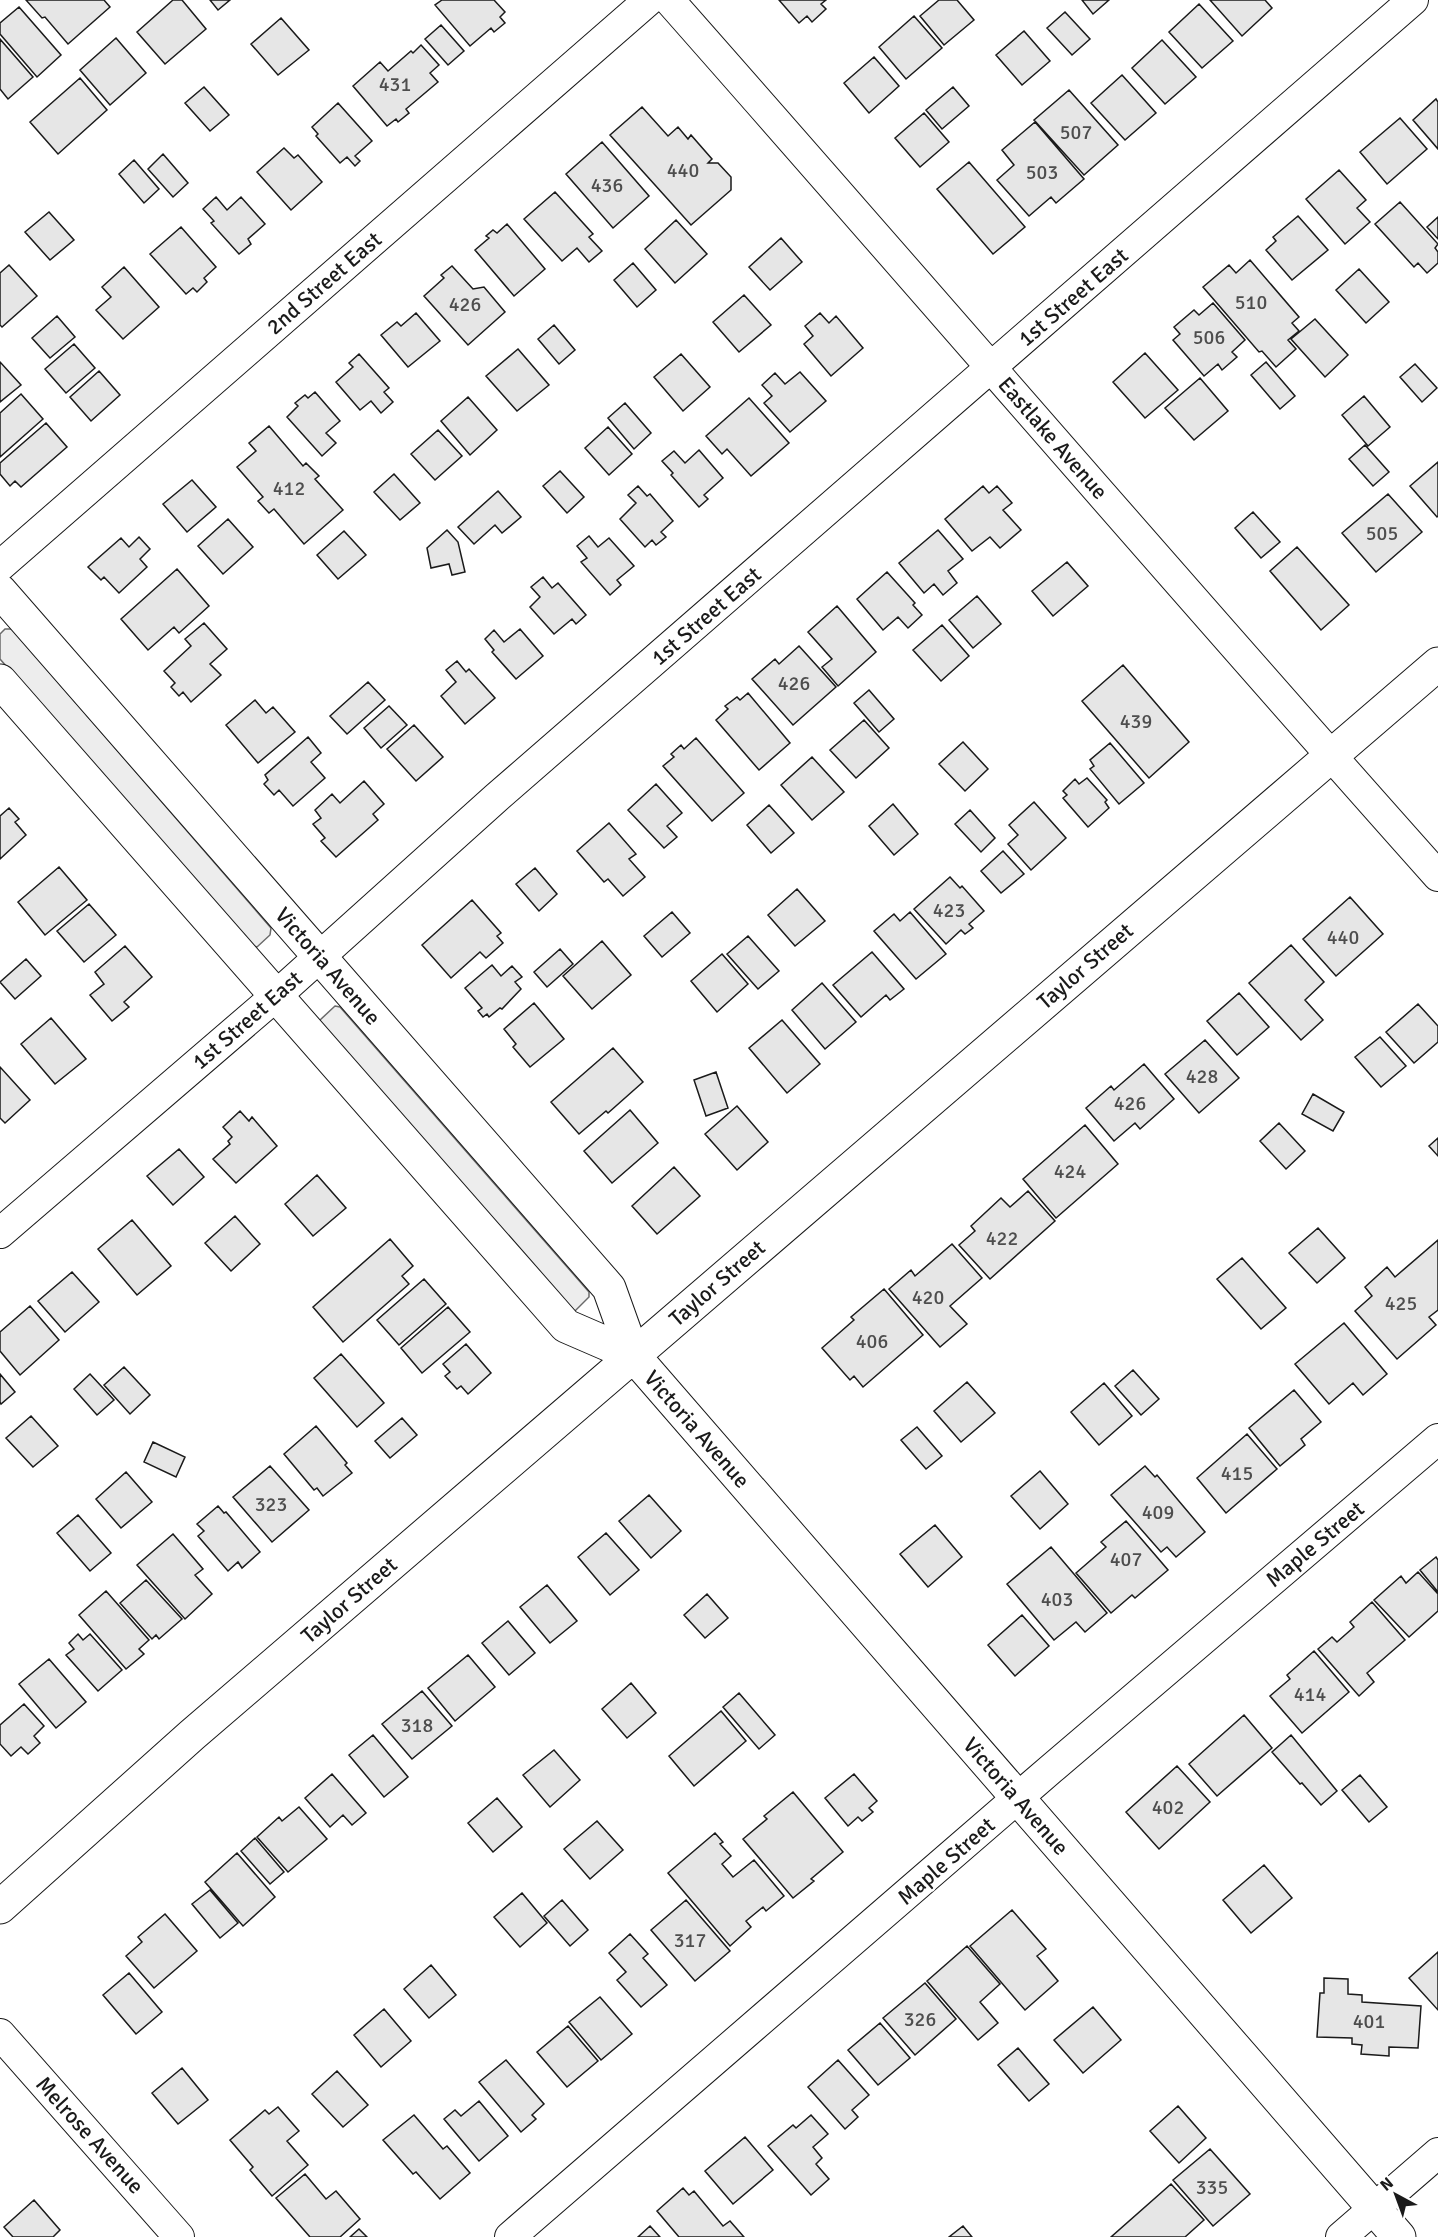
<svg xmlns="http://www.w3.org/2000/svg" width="1438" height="2237" viewBox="0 0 1438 2237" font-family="Signika,sans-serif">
<rect width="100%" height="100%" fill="#fff"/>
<!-- built -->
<path fill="#ededed" stroke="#6a6a6a" stroke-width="1.5" d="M5,629H12L271,928L270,935L257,947L251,945L0,659V634Z
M335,1006L340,1007L589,1292V1297L574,1312L320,1026V1020Z"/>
<!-- building -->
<path fill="#e6e6e6" stroke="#1a1a1a" stroke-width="1.5" d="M26,0H104L110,7L68,44L45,17L42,18Z
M173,0H182L206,29L165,64L137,32Z
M210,0H230L218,10Z
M442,0H494L505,12L500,17L505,23L494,32L491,28L470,46L435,5Z
M779,0H826L821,4L826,9L812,22L807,16L799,23Z
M939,0H957L974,20L944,45L920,16Z
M1082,0H1109L1093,14Z
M1210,0H1265L1272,8L1242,36Z
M1199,4L1233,41L1202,68L1169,32Z
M19,7L61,55L37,77L0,34V23Z
M1065,12L1090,39L1072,55L1047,28Z
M914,16L942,48L906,79L879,47Z
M281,18L309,50L278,75L251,44Z
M441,25L464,51L448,65L425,39Z
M1024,31L1050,61L1022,85L996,55Z
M116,38L146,73L110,105L80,70Z
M0,39L33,77L8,99L0,89Z
M1162,40L1196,77L1165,104L1132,68Z
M421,45L439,65L430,73L438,82L406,109L409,113L398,122L396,119L387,126L353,86L380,62L388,71L411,51L413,53Z
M874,57L899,86L869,113L844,83Z
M1122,75L1156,113L1125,140L1091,103Z
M80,78L107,110L58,154L30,122Z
M204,87L229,115L210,131L185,103Z
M953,87L969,106L942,129L926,110Z
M1069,90L1118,145L1084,175L1034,120Z
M1436,99L1438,102V149L1413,120Z
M338,103L372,141L355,156L360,161L355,166L347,157L340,163L316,136L318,134L312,127Z
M642,107L668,136L678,127L688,139L691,135L712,159L708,163H718L731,177V190L691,225L610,135Z
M924,113L949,142L920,167L895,138Z
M1400,118L1427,149L1387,184L1360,152Z
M1035,122L1084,179L1056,203L1051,197L1029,216L997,180L1014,165L1002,150Z
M602,142L649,196L613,228L566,174Z
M284,148L294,158L298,155L322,182L291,210L257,172Z
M163,154L188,183L173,197L148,169Z
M134,160L159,189L144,203L119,174Z
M969,162L1025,227L993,254L937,189Z
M1339,170L1366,200L1357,208L1370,222L1345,244L1306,199Z
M555,192L593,234L589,237L602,251L589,262L577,248L562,261L524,219Z
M216,197L227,210L241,197L265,224L248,239L251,244L239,254L211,223L214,221L203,209Z
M1400,202L1438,244L1435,248L1438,252V263L1427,273L1418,263L1414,267L1375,224Z
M49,212L74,240L50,260L25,232Z
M1298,216L1328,250L1292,280L1266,250L1276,241L1273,237Z
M1438,217V239L1427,227Z
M676,220L707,254L675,283L645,249Z
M507,224L545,269L514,296L475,250L489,238L486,236L493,230L497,233Z
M181,227L216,267L204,278L207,282L197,292L193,288L186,294L150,254Z
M781,238L802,262L770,290L749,267Z
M1250,260L1299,317L1292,323L1299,331L1288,340L1296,349L1276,367L1262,351L1259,352L1203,287L1229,265L1236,273Z
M633,263L656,290L637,307L614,280Z
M9,265L37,296L2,327L0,325V273Z
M452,266L473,289L484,287L505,312L468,345L424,296L444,278L441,275Z
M124,267L159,307L123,339L96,310L111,297L102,287Z
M1359,269L1389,302L1366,323L1336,290Z
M744,295L771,325L739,352L713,322Z
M1213,303L1245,340L1232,352L1237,357L1222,370L1218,364L1204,376L1173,340L1180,334L1174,327L1194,310L1199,315Z
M416,313L440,341L408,367L381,335L397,322L401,326Z
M820,313L829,323L836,316L863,348L831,376L804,344L813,336L805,326Z
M57,316L75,337L50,358L32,338Z
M1315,319L1348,355L1325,377L1291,339Z
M554,325L575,350L559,364L538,339Z
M74,344L95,368L66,393L45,369Z
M518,349L549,385L517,411L486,376Z
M1145,353L1178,390L1145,418L1113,382Z
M359,354L389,388L384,392L393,402L381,413L371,401L360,410L336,382L353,367L349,363Z
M681,354L710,387L683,411L654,377Z
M0,362L21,385L0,402Z
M1266,362L1295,396L1280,409L1251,375Z
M1415,364L1437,388L1422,402L1400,377Z
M99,371L120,395L91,421L70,397Z
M800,372L826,401L790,432L764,403L772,396L762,385L775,373L785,384Z
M1200,378L1228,411L1194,440L1165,408Z
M315,392L340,421L326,433L336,443L322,456L287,417L298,406L295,403L305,395L308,398Z
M21,394L43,419L0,457V413Z
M1364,396L1390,427L1368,446L1342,415Z
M468,397L497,430L470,455L441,421Z
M749,398L789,443L751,476L727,449L722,454L706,436Z
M625,403L651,433L634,449L608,418Z
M46,423L67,447L21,487L15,481L10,486L0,474V463Z
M269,426L303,466L306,463L319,476L315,479L343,510L304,544L274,509L269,513L258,501L263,497L237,467L256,451L249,443Z
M608,427L632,454L609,475L585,448Z
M438,430L462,456L435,480L411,454Z
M1365,445L1389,472L1373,486L1349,459Z
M699,450L723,478L704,495L708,499L699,507L671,475L673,473L662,461L674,451L685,463Z
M1438,462V516L1437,517L1410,486Z
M560,471L584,497L567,513L543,486Z
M394,474L420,503L400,520L374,492Z
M192,480L216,507L187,532L163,504Z
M638,486L647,496L650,494L673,521L661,532L666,537L656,545L652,540L645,547L620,519L636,503L628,495Z
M983,486L989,493L997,486L1012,503L1003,510L1021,530L1000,548L990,537L972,551L945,519Z
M498,491L521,517L502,533L495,525L474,544L458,527Z
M1388,494L1422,532L1376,572L1342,533Z
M1253,512L1280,542L1261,558L1235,528Z
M228,519L253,547L223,574L198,546Z
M447,530L458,542L465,572L452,575L449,564L431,568L427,548Z
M938,530L963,559L948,571L957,583L943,595L934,584L924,593L899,563Z
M344,531L366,555L338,579L317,555Z
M589,536L598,547L609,538L634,566L617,580L621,585L610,595L581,562L587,558L577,546Z
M139,537L150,549L140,559L147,567L119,593L104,577L101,580L88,567L121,538L129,547Z
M1297,547L1349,605L1321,630L1270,571Z
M1067,562L1088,586L1053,616L1032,591Z
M177,569L209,606L179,633L174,627L148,650L121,619Z
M887,572L915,603L913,605L922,615L908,628L898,617L883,630L857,599Z
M543,577L552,588L558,583L586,615L576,624L572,619L554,634L530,607L540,597L531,587Z
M977,596L1001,624L973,648L949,620Z
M837,606L876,652L838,686L822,667L832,659L808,632Z
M204,623L227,649L210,664L221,675L191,702L183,692L179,696L171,687L175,683L164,671L191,646L185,639Z
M942,625L969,656L941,681L913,650Z
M520,629L543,656L516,679L492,652L494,650L485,639L494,630L504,642Z
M799,646L836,687L793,725L752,679L775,659L779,664Z
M457,661L466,672L469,669L495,698L465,724L441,696L456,682L446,670Z
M1123,665L1189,742L1149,778L1082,701Z
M368,682L385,700L347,734L330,716Z
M869,690L894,719L879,732L854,703Z
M748,693L790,743L759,770L716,720L728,709L725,706L737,697L740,700Z
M255,700L266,713L273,707L295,732L258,763L226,725Z
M389,706L407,725L381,748L364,728Z
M864,720L889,748L856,778L830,750Z
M414,725L443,757L416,781L387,749Z
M308,737L321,753L311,762L325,778L293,806L279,790L274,795L264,784L268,780L265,775Z
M696,738L744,793L712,821L663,766L674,757L671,754L681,745L684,749Z
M963,742L988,769L965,791L939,764Z
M1110,743L1144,783L1119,804L1090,769L1094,766L1090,760Z
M812,757L844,792L812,820L781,785Z
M1087,778L1107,800L1105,802L1109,808L1088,827L1063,798L1067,795L1063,791L1075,779L1079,784Z
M364,781L384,804L373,814L378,820L336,857L321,841L325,838L313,824L321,818L315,810L332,794L340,803Z
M656,784L682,813L667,826L677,837L664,848L628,810Z
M1034,802L1066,838L1031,870L1008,844L1018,835L1009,825Z
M893,804L918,834L894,855L869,826Z
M769,805L794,833L771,853L747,825Z
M9,808L19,819L15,822L26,835L0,859V816Z
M970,810L995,838L981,852L955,824Z
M609,823L636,854L629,859L645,877L623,896L608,879L604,882L577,851Z
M1003,851L1024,874L1001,893L981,871Z
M59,867L87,900L45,935L18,902Z
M535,868L557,894L539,911L516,884Z
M950,877L960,888L962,886L984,911L969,924L973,928L965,934L961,930L946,944L914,909Z
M797,889L825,921L795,946L768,915Z
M1350,897L1383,934L1336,976L1303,939Z
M472,900L501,933L497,936L503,943L486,958L480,952L451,978L422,945Z
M89,904L116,935L84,962L57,931Z
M672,912L690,933L662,957L644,936Z
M910,912L946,954L916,979L874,931L894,914L900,921Z
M748,936L779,971L758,989L727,954Z
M602,941L631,975L592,1009L563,976Z
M1291,945L1324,982L1305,1000L1323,1020L1301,1040L1249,983Z
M125,946L152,977L124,1002L129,1007L112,1021L90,995L104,984L95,972Z
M560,949L573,964L547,987L534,972Z
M872,952L904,989L890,1000L886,995L861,1017L833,985Z
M722,954L748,984L717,1012L691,981Z
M26,959L41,976L15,999L0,982Z
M492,965L501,976L512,966L522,977L515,982L521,989L502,1009L500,1008L489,1017L487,1014L483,1017L478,1011L482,1008L465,988Z
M822,983L856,1022L825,1049L792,1010Z
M1239,993L1269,1027L1237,1055L1207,1021Z
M534,1003L564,1039L530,1067L513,1047L516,1044L504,1029Z
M1418,1004L1438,1026V1042L1414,1063L1386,1032Z
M51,1018L86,1059L55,1084L21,1044Z
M782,1020L820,1064L787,1093L749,1048Z
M1380,1037L1406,1066L1381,1087L1355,1057Z
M1205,1040L1239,1078L1199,1113L1165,1074Z
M613,1048L643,1082L608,1113L606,1111L579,1134L551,1102Z
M1144,1064L1174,1099L1140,1129L1135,1123L1114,1141L1086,1108L1111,1086L1114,1090Z
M0,1067L30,1100L5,1123L0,1118Z
M716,1072L728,1108L706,1116L694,1080Z
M1313,1094L1344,1112L1333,1131L1302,1114Z
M737,1106L768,1142L737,1170L705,1134Z
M630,1110L658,1143L612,1183L584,1151Z
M240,1111L249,1121L252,1117L277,1146L236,1183L213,1159L230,1144L228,1141L232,1137L223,1127Z
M1279,1123L1305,1151L1286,1169L1260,1141Z
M1085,1125L1118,1164L1056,1218L1023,1179Z
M1438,1138V1156L1429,1146Z
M179,1149L204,1177L173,1205L147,1176Z
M674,1167L700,1196L657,1234L632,1206Z
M317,1175L346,1208L313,1236L285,1204Z
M1028,1191L1055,1221L990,1279L959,1245L975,1231L971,1226L1001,1198L1010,1207Z
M235,1216L260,1244L231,1271L205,1243Z
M132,1220L171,1266L137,1295L98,1249Z
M1318,1228L1345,1258L1317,1283L1289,1253Z
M390,1239L413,1266L402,1276L409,1284L343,1342L313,1307Z
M1438,1240V1310L1429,1317L1436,1325L1397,1359L1355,1311L1372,1296L1365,1287L1387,1267L1395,1277Z
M952,1244L982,1278L950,1306L967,1324L940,1347L889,1289L911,1270L915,1276Z
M1242,1258L1286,1308L1261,1329L1217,1279Z
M72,1272L99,1302L65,1332L38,1301Z
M424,1279L446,1304L399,1345L377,1320Z
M884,1289L923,1335L863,1387L854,1376L850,1380L822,1348L854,1320L851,1317Z
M30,1306L59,1340L20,1375L0,1351V1332Z
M448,1307L470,1332L422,1373L401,1348Z
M1344,1323L1387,1374L1363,1395L1353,1383L1329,1404L1295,1364Z
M466,1344L491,1373L468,1394L461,1386L457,1389L445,1376L450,1372L443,1364Z
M341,1354L384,1403L357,1427L314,1378Z
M124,1367L150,1395L130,1414L104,1385Z
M1133,1370L1159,1399L1141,1415L1115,1386Z
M0,1374L15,1392L1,1404L0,1402Z
M90,1374L114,1400L97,1415L74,1389Z
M967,1382L995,1413L961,1442L934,1411Z
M1104,1383L1132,1416L1099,1445L1071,1412Z
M1294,1390L1321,1422L1301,1439L1305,1445L1280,1466L1249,1428Z
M31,1416L58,1446L33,1467L6,1438Z
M402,1418L417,1435L390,1458L375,1441Z
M316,1426L347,1463L345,1465L352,1473L323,1496L317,1488L314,1490L284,1454Z
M917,1427L942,1456L926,1469L901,1440Z
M1247,1434L1277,1469L1226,1513L1197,1478Z
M153,1442L185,1457L176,1477L144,1462Z
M270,1466L309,1510L272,1542L233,1497Z
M1145,1466L1155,1477L1157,1475L1205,1532L1176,1557L1167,1547L1161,1552L1111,1495Z
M1040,1471L1068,1504L1040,1529L1011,1496Z
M126,1472L152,1502L121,1528L96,1499Z
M649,1495L681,1531L651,1558L619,1521Z
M218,1506L224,1513L226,1512L260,1552L242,1568L238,1562L228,1571L198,1536L204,1531L197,1524Z
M78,1515L111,1553L90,1571L57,1533Z
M1126,1521L1168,1570L1135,1598L1132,1595L1111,1613L1076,1573L1106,1547L1101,1542Z
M935,1525L962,1557L928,1587L900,1554Z
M606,1533L639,1570L610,1595L578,1557Z
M173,1534L203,1569L195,1575L212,1594L185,1619L137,1565Z
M1051,1547L1107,1613L1085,1632L1076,1622L1054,1640L1007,1584Z
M1436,1557L1438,1560V1592L1420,1570Z
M1418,1572L1438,1594V1611L1409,1637L1374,1600L1401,1576L1406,1583Z
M146,1580L182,1619L159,1639L156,1635L152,1639L120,1603Z
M547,1585L577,1621L550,1643L520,1607Z
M106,1591L149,1640L139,1649L144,1654L126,1669L79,1615Z
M707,1594L728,1618L705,1638L684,1615Z
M1372,1602L1405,1640L1367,1673L1374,1682L1359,1696L1318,1649L1332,1637L1337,1642L1354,1627L1350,1622Z
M1022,1615L1049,1646L1015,1676L988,1645Z
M508,1621L535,1653L509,1675L482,1643Z
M78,1634L83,1640L90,1634L122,1670L98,1691L66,1655L74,1649L69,1643Z
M1314,1651L1349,1692L1302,1733L1270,1696L1290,1679L1287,1675Z
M468,1655L495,1687L455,1721L428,1688Z
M49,1659L86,1702L56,1728L19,1684Z
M631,1683L656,1713L627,1738L602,1709Z
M422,1691L452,1726L412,1759L382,1724Z
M739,1693L775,1735L759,1749L723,1707Z
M24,1704L44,1726L34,1736L40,1743L28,1754L21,1747L11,1756L0,1744V1725Z
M721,1711L746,1741L694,1786L669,1756Z
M1244,1715L1272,1748L1217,1796L1189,1764Z
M373,1735L408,1777L384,1797L349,1755Z
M1291,1735L1337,1791L1321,1805L1302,1783L1300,1784L1272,1752Z
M554,1750L580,1780L550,1807L523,1775Z
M1177,1766L1210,1802L1159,1849L1126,1812Z
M332,1774L366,1813L352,1825L343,1815L330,1827L305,1798Z
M854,1774L877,1801L869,1808L873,1812L862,1821L858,1817L848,1826L825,1798Z
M1360,1775L1387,1807L1369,1822L1342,1790Z
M793,1792L843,1852L811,1879L814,1881L793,1898L743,1839L767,1819L764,1816Z
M497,1798L522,1827L493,1852L468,1823Z
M299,1807L327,1839L288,1872L257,1837L279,1817L282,1821Z
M597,1821L623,1850L590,1879L564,1849Z
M715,1833L723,1842L720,1844L731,1856L722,1864L733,1877L754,1860L784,1896L766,1911L763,1907L746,1921L751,1927L730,1946L668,1873Z
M255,1838L284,1872L270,1884L241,1851Z
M237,1853L275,1897L243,1926L205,1882Z
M1264,1865L1292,1898L1251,1933L1223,1900Z
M210,1890L238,1923L220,1938L192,1904Z
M522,1893L547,1923L520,1947L494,1917Z
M562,1900L588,1930L570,1946L544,1916Z
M686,1900L730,1951L695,1981L651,1930Z
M1012,1910L1046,1949L1037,1956L1058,1981L1025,2010L970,1946Z
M165,1914L197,1951L154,1988L126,1956L142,1942L138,1937Z
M630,1934L648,1954L643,1958L667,1985L641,2007L617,1980L626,1972L609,1953Z
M967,1946L1000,1984L980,2002L998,2023L978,2040L927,1981Z
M1438,1952V2010L1409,1978Z
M431,1965L456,1995L429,2018L404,1989Z
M129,1973L162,2012L136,2034L103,1995Z
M1324,1978L1348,1979V1994L1362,1995V2002L1421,2006L1418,2048L1389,2047V2056L1361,2054L1362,2045L1352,2044V2038L1317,2037L1320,1993H1324Z
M925,1983L956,2019L915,2055L883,2018Z
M600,1997L632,2034L601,2060L569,2022Z
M1093,2007L1121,2040L1083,2073L1054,2040Z
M384,2009L411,2041L381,2067L354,2035Z
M880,2023L910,2058L878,2085L848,2050Z
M568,2026L598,2061L567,2087L537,2052Z
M1018,2048L1049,2084L1029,2101L998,2065Z
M506,2060L544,2104L532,2115L536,2119L521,2132L479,2082Z
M838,2060L869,2095L852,2110L858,2117L845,2129L808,2087Z
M182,2068L208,2100L178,2124L152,2093Z
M337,2071L368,2105L343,2127L312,2094Z
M479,2101L508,2136L479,2161L444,2119L455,2110L461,2116Z
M1178,2106L1206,2138L1179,2163L1150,2131Z
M278,2107L299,2131L287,2141L308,2165L272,2196L250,2170L253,2167L230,2140L265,2110L269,2114Z
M414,2115L443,2149L447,2146L470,2173L440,2199L416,2172L413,2174L383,2140Z
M811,2115L828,2134L813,2147L822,2158L816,2164L829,2179L811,2195L768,2146L793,2125L796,2128Z
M745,2137L773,2170L733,2204L705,2171Z
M1210,2149L1250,2194L1213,2226L1173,2180Z
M305,2174L326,2199L336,2191L360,2219L340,2237H310L276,2198Z
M1171,2184L1204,2220L1185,2237H1111Z
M683,2188L689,2195L694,2191L723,2226L730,2221L744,2237H679L657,2211Z
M34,2200L60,2230L53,2237H13L4,2227Z
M650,2226L660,2237H638Z
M963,2226L972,2237H949Z
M359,2229L367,2237H350Z"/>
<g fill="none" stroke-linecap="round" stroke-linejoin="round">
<!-- street casing -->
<g stroke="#1a1a1a" stroke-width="32">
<path id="street" d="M669,0C926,291 1179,586 1438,876
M0,566L649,0
M0,1233L277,995L496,798L1413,0
M0,2034L179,2237
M510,2237L1051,1769L1438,1439
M1341,2237L1438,2153"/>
</g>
<!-- secondary casing -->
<g stroke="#1a1a1a" stroke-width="35">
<path id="secondary" d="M0,591L609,1288L633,1355L1399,2237
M0,681L566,1326L633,1355
M0,1907L192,1735L1438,664"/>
</g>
<!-- street -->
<use href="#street" stroke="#fff" stroke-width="30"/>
<!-- secondary -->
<use href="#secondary" stroke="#fff" stroke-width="33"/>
</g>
<g text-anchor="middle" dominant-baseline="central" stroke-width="4.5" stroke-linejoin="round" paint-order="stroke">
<!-- number labels -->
<g font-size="20" fill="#4d4d4d">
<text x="395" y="84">431</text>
<text x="1076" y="132">507</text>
<text x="683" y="170">440</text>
<text x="1042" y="172">503</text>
<text x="607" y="185">436</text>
<text x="1251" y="302">510</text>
<text x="465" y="304">426</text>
<text x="1209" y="337">506</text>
<text x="289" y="488">412</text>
<text x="1382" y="533">505</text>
<text x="794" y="683">426</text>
<text x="1136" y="721">439</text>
<text x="949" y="910">423</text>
<text x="1343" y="937">440</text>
<text x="1202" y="1076">428</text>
<text x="1130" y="1103">426</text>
<text x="1070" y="1171">424</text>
<text x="1002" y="1238">422</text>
<text x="928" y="1297">420</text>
<text x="1401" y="1303">425</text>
<text x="872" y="1341">406</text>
<text x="1237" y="1473">415</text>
<text x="271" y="1504">323</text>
<text x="1158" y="1512">409</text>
<text x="1126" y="1559">407</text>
<text x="1057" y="1599">403</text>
<text x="1310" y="1694">414</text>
<text x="417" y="1725">318</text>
<text x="1168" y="1807">402</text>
<text x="690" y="1940">317</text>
<text x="920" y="2019">326</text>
<text x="1369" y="2021">401</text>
<text x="1212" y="2187">335</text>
</g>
<!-- street labels -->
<g font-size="22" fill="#1a1a1a" stroke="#fff">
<text transform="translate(324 283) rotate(-41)">2nd Street East</text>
<text transform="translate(1073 297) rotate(-41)">1st Street East</text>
<text transform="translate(1053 438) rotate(49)">Eastlake Avenue</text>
<text transform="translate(706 616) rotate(-41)">1st Street East</text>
<text transform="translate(328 966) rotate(49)">Victoria Avenue</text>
<text transform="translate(1085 966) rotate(-41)">Taylor Street</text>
<text transform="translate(247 1020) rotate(-41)">1st Street East</text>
<text transform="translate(717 1283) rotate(-41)">Taylor Street</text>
<text transform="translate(697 1429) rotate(49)">Victoria Avenue</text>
<text transform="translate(1315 1544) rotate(-40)">Maple Street</text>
<text transform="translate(349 1600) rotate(-41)">Taylor Street</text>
<text transform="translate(1016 1796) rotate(49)">Victoria Avenue</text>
<text transform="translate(946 1861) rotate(-41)">Maple Street</text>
<text transform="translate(90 2135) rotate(48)">Melrose Avenue</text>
</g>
</g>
<!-- north arrow -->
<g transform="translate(1396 2195) rotate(319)" stroke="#ffffff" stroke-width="4.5" paint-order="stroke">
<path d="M0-4.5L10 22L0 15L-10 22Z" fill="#1a1a1a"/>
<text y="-9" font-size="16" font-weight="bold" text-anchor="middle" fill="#1a1a1a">N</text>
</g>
</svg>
